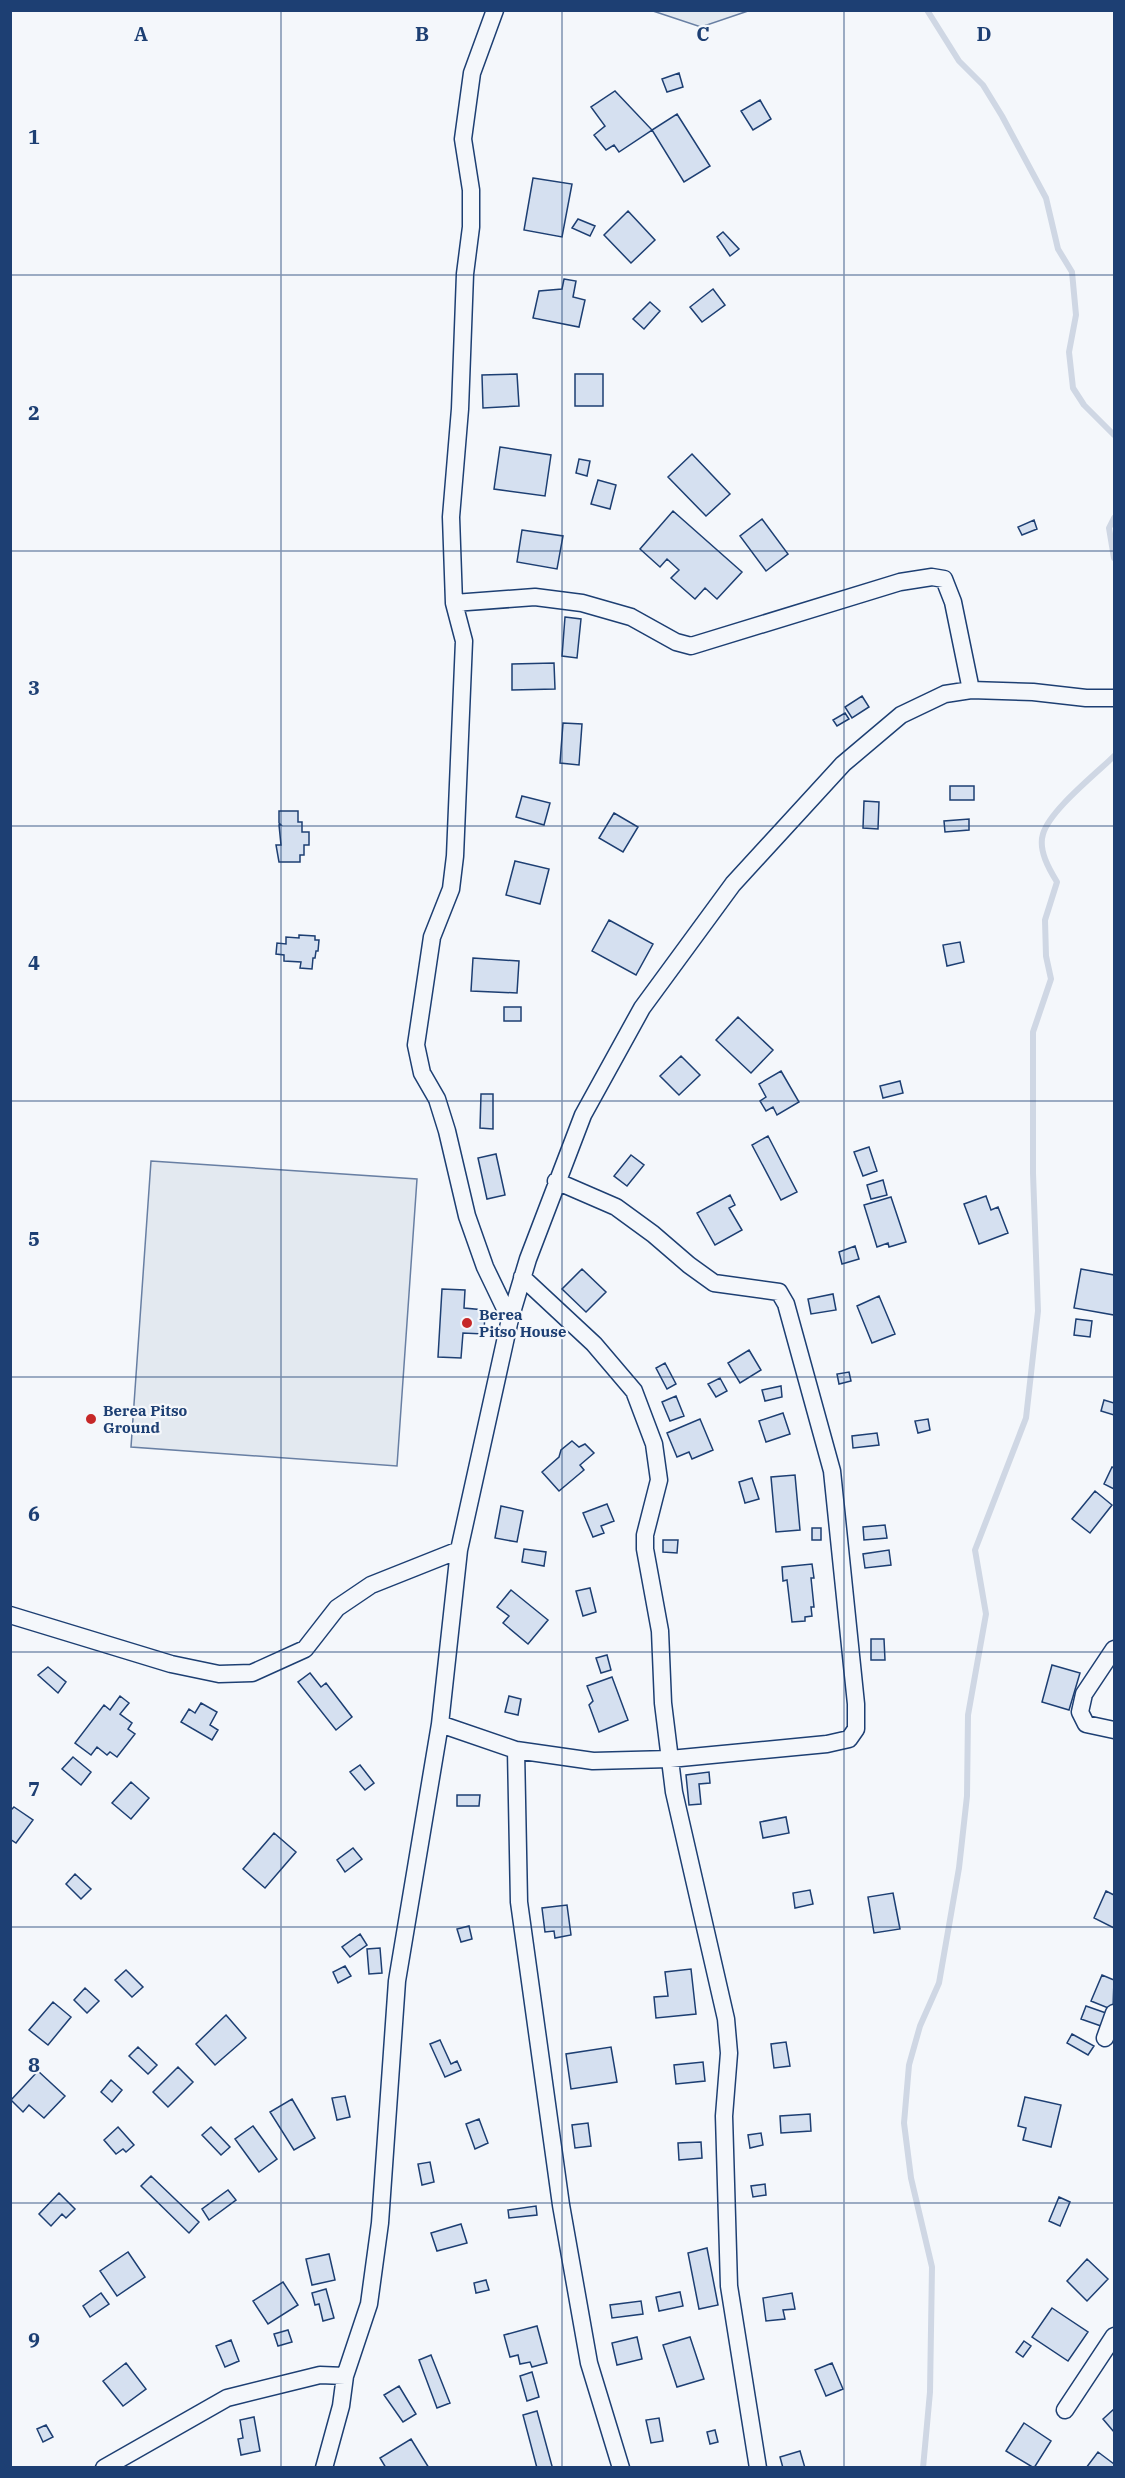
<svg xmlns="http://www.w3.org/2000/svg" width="1125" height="2478" viewBox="0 0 1125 2478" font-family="'IBM Plex Serif',serif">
<rect width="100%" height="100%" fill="#f4f7fb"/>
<!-- green -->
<path fill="#e3e9f0" stroke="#687fa3" stroke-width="1.5" d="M653,11H748L701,27Z
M151,1161L417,1179L397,1466L131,1447Z"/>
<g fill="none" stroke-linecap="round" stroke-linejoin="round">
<!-- stream -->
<path stroke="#cfd7e4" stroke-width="6" d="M927,10L959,61L983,85L1002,116L1046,198L1058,249L1072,272L1076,315L1069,352L1073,388L1084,405L1114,435
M1114,518L1109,528L1114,558
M923,2468L930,2392L932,2267L911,2178L904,2123L909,2065L920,2026L939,1983L959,1868L967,1796L968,1715L986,1614L975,1550L1026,1418L1038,1311L1033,1173V1032L1051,979L1046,956L1045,920L1057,882C1049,869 1038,850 1043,834C1050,810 1096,774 1114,756"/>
</g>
<!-- building -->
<path fill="#d5e0f0" stroke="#1d3f73" stroke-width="1.5" d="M679,73L683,87L667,92L662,79Z
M615,91L652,130L619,152L614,145L606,150L594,135L605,126L591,107Z
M760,100L771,119L753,130L741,111Z
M677,114L710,166L684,182L652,130Z
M533,178L572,184L562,237L524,230Z
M628,211L655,240L631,263L604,235Z
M578,219L595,226L590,236L572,228Z
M723,232L739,249L730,256L717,237Z
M564,279L576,281L573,297L585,300L579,327L533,318L539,291L562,289Z
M713,289L725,305L702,322L690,307Z
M650,302L660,311L644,329L633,319Z
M517,374L519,406L483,408L482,375Z
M575,374H603V406H575Z
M500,447L551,455L545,496L494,489Z
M692,454L730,494L706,516L668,477Z
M579,459L590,461L587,476L576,473Z
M598,480L616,485L610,509L591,504Z
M673,511L742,572L717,599L705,588L695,599L671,578L679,570L667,559L660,567L640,549Z
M762,519L788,554L766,571L740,536Z
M1034,520L1037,529L1022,535L1018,527Z
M522,530L563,536L557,569L517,562Z
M565,617L581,619L577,658L562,656Z
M554,663L555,689L512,690V664Z
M862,696L869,707L852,718L845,707Z
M845,713L849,719L837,726L833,720Z
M563,723L582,724L579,765L560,763Z
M950,786H974V800H950Z
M522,796L550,803L544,825L516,817Z
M864,801L879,802L878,829L863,828Z
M279,811H298V822H302V832H309V845H304V855H300V862H279L276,845H281L279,825H281L279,823Z
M614,813L638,827L623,852L599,838Z
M969,819V830L945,832L944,821Z
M515,861L549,869L540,904L506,895Z
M609,920L653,944L636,975L592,951Z
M299,935L315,936V940H319L318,951H316L315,958H313L312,969L300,968L301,962L284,961V955L276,954L277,943L286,944V937L299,938Z
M960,942L964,962L947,966L943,945Z
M473,958L519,961L517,993L471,991Z
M504,1007H521V1021H504Z
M738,1017L773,1050L751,1073L716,1040Z
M681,1056L700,1075L679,1095L660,1076Z
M781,1071L799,1102L777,1115L773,1107L766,1111L760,1101L766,1097L759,1084Z
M900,1081L903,1093L883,1098L880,1086Z
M481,1094H493V1129L480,1128Z
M768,1136L797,1192L781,1200L752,1145Z
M869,1147L877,1171L863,1176L854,1152Z
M496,1154L505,1195L487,1199L478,1158Z
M631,1155L644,1165L627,1186L614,1176Z
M883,1180L887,1195L871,1199L867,1185Z
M730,1195L735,1205L729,1208L742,1230L715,1245L697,1213Z
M986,1196L991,1210L998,1207L1008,1233L979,1244L964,1204Z
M891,1197L906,1242L889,1247L888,1243L877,1247L864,1205Z
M855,1246L859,1259L842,1264L839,1252Z
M582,1269L606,1292L586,1312L562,1289Z
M1081,1269L1114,1275V1315L1074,1308Z
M442,1289L465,1290L464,1308L485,1310L484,1334L463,1333L461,1358L438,1357Z
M833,1294L836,1310L811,1314L808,1299Z
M879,1296L895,1334L872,1343L857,1306Z
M1076,1319L1092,1321L1090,1337L1074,1335Z
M749,1350L761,1370L740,1383L728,1363Z
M665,1363L676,1384L667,1389L656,1368Z
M849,1372L851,1381L839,1384L837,1374Z
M720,1378L727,1391L716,1397L708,1384Z
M781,1386L782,1397L765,1401L762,1390Z
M676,1396L684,1416L670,1421L662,1402Z
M1104,1400L1114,1403V1415L1101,1411Z
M783,1413L790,1434L766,1442L759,1421Z
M700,1419L713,1450L692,1459L689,1452L677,1457L667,1433Z
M928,1419L930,1430L918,1433L915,1421Z
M877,1433L879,1445L853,1448L852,1436Z
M572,1441L579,1447L585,1444L594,1453L580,1465L584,1470L559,1491L542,1472L559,1457L561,1450Z
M1112,1467L1114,1468V1489L1104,1484Z
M795,1475L800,1530L776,1532L771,1477Z
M752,1478L759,1499L745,1503L739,1482Z
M1095,1491L1112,1505L1090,1533L1072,1519Z
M607,1504L614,1521L601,1526L604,1533L593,1537L583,1513Z
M501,1506L523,1511L517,1542L495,1538Z
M885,1525L887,1538L864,1540L863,1527Z
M812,1528H821V1540H812Z
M663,1540H678L677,1553L663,1552Z
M524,1549L546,1552L544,1566L522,1562Z
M889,1550L891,1565L865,1568L863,1554Z
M812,1564L814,1578H811L814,1607H811L812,1616L805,1617V1621L792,1622L787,1580L783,1581L782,1567Z
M590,1588L596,1612L583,1616L576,1591Z
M511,1590L548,1620L528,1644L503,1623L509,1616L497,1607Z
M871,1639H884L885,1660H871Z
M607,1655L611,1670L601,1673L596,1658Z
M1052,1665L1080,1673L1069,1710L1042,1702Z
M48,1667L66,1682L58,1693L38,1675Z
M310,1673L321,1687L326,1683L352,1717L336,1730L298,1682Z
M612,1677L628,1720L599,1732L589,1705L593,1701L587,1686Z
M120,1696L129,1703L120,1714L132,1723L128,1729L135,1734L117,1757L110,1752L107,1755L97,1747L91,1755L75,1743L104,1705L110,1710Z
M509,1696L521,1699L518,1715L505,1712Z
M201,1703L217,1712L210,1725L218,1730L212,1740L181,1722L189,1709L195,1713Z
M73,1757L91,1772L81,1785L62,1769Z
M360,1765L374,1783L365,1790L350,1772Z
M709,1772L710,1783L699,1784L701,1804L689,1805L686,1775Z
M131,1782L149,1798L131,1819L112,1803Z
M457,1795H480L479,1806H457Z
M14,1807L33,1820L16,1843L10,1839V1811Z
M786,1817L789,1833L763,1838L760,1822Z
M274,1833L296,1852L265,1888L243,1869Z
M353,1848L362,1859L345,1872L337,1860Z
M75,1874L91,1889L81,1899L66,1884Z
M810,1890L813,1904L795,1908L793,1893Z
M1106,1891L1114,1895V1928L1094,1918Z
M893,1893L900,1929L874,1933L868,1897Z
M567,1905L571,1935L555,1938L554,1931L545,1932L542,1908Z
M469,1926L472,1939L461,1942L457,1929Z
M360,1934L367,1945L350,1957L342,1947Z
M380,1948L382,1973L369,1974L367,1949Z
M345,1966L351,1976L338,1983L333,1972Z
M691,1969L696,2014L656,2018L654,1997L668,1996L665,1972Z
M126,1970L143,1987L132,1997L115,1980Z
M1102,1975L1114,1980L1113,2010L1091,2001Z
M85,1988L99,2001L87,2013L74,2000Z
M53,2002L71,2017L48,2045L29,2030Z
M1086,2006L1106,2013L1101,2026L1081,2019Z
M226,2015L246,2038L215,2065L196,2044Z
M1072,2034L1094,2046L1088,2055L1067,2043Z
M440,2040L451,2064L457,2061L461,2070L445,2077L430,2044Z
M786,2042L790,2066L774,2068L771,2044Z
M138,2047L157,2065L148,2074L129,2056Z
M611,2047L617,2082L571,2089L566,2054Z
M703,2062L705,2081L676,2084L674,2065Z
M178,2067L193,2082L168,2107L153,2092Z
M38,2071L65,2096L44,2118L29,2105L23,2112L11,2100Z
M111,2080L122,2090L112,2102L101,2092Z
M345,2096L350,2117L337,2120L332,2098Z
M1025,2097L1061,2105L1051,2147L1023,2140L1026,2128L1018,2126Z
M292,2099L315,2138L294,2150L270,2112Z
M810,2114L811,2131L781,2133L780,2116Z
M479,2119L488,2143L475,2149L466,2124Z
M588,2123L591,2146L575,2148L572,2125Z
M253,2126L277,2159L259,2172L235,2139Z
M118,2127L134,2145L126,2152L123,2149L116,2154L104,2140Z
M211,2127L230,2147L221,2155L202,2135Z
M761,2133L763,2145L750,2148L748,2135Z
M701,2142L702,2158L679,2160L678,2143Z
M430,2162L434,2182L422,2185L418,2164Z
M151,2176L199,2222L189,2233L141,2186Z
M765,2184L766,2195L753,2197L751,2186Z
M228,2190L236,2200L209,2220L202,2209Z
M59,2193L75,2209L66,2218L62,2214L51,2226L39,2214Z
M1059,2197L1070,2202L1060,2226L1049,2221Z
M536,2206L537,2215L509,2218L508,2210Z
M461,2224L467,2243L437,2251L431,2233Z
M707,2248L718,2305L699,2309L688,2253Z
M128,2252L145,2277L117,2296L100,2271Z
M329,2254L335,2280L312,2285L306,2259Z
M1087,2259L1108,2279L1087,2301L1067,2281Z
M486,2280L489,2290L476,2293L474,2283Z
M283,2282L298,2305L268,2324L253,2301Z
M326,2289L334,2318L323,2321L319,2304L315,2305L312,2293Z
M680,2292L683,2306L659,2311L656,2297Z
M101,2293L109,2304L90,2317L83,2306Z
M792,2293L795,2309L783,2310L785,2319L766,2321L763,2298Z
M641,2301L643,2314L612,2318L610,2305Z
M1052,2308L1088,2332L1068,2361L1032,2337Z
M537,2326L547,2363L532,2367L530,2362L520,2364L518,2355L510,2357L504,2335Z
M288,2330L292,2342L278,2346L274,2334Z
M637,2337L642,2359L617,2365L612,2343Z
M690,2337L704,2379L677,2387L663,2345Z
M231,2340L239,2361L225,2367L216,2346Z
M1024,2341L1031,2346L1023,2357L1016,2352Z
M431,2355L450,2403L437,2408L419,2360Z
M126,2363L146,2389L123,2406L103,2381Z
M832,2363L843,2389L826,2396L815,2370Z
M532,2372L539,2397L527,2401L520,2376Z
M399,2386L416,2414L403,2422L384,2395Z
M1114,2409V2432L1103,2419Z
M537,2411L552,2466L547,2468H537L523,2415Z
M254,2417L260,2451L241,2455L238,2439L243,2438L240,2420Z
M659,2418L663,2441L651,2443L646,2420Z
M1024,2423L1051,2441L1034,2468L1006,2451Z
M46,2425L53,2437L43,2442L37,2429Z
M715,2430L718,2442L710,2444L707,2432Z
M411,2439L429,2468H386L380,2458Z
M800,2451L805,2468H783L780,2457Z
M1098,2452L1114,2464V2468H1086Z"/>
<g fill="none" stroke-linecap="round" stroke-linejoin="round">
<!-- street casing -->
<g stroke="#1d3f73" stroke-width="19">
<path id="street" d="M495,10L472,73L463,139L471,190V227L465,274L460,409L451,517L454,603L464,641L455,856L451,889L432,937L416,1045L422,1073L437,1099L447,1131L467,1216L485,1267L510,1319
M454,603L535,597L582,603L631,617L676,642L691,646L900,582L932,577L944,579L953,602L971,690
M522,1277L594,1344L634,1391L654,1444L659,1480L645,1535V1549L660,1631L663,1703L674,1792L726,2019L729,2053L724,2116L729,2286L758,2468
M10,1615L171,1664L219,1674L252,1673L305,1649L337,1608L371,1585L459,1550
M1114,1649L1084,1694L1080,1712L1086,1724L1114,1730
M440,1724L516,1750L593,1761L670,1759L827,1744L849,1739L856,1729V1704L832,1471L786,1304L779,1292L714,1283L689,1265L653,1234L616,1207L556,1181
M516,1750L519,1902L561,2205L589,2363L621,2468
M1105,2038L1114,2013
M1065,2410L1114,2336
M104,2468L227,2398L320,2375L345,2376
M324,2468L341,2406L345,2376L369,2304L380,2223L397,1981L440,1724L459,1550L510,1319L528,1259L583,1115L642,1008L733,884L843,764L901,715L945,694L971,690L1033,692L1086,698H1114"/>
</g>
<!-- street -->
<use href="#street" stroke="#f4f7fb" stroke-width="16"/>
</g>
<!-- grid -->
<path fill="none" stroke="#1d3f73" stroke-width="1.5" stroke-opacity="0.55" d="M281,10V2468M562,10V2468M844,10V2468M10,275H1114M10,551H1114M10,826H1114M10,1101H1114M10,1377H1114M10,1652H1114M10,1927H1114M10,2203H1114"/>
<!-- markers -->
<g fill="#c62828" stroke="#f4f7fb" stroke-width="2">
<circle cx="467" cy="1323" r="6"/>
<circle cx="91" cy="1419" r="6"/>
</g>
<g text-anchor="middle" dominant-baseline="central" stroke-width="4.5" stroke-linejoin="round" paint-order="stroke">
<!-- poi labels -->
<g font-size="15" font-weight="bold" fill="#1d3f73" stroke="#f4f7fb" text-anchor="start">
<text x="479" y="1314">Berea<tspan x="479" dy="17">Pitso House</tspan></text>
<text x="103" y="1410">Berea Pitso<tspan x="103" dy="17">Ground</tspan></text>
</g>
</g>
<g font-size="20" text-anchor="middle" font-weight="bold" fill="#1d3f73" stroke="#f4f7fb" stroke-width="4.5" stroke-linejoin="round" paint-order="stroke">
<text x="141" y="41">A</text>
<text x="422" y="41">B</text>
<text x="703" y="41">C</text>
<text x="984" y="41">D</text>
<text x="34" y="144">1</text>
<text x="34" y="420">2</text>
<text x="34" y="695">3</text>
<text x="34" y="970">4</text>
<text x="34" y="1246">5</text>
<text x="34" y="1521">6</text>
<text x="34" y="1796">7</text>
<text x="34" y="2072">8</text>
<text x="34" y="2347">9</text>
</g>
<!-- border -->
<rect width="1125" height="2478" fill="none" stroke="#1d3f73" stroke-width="24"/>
</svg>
